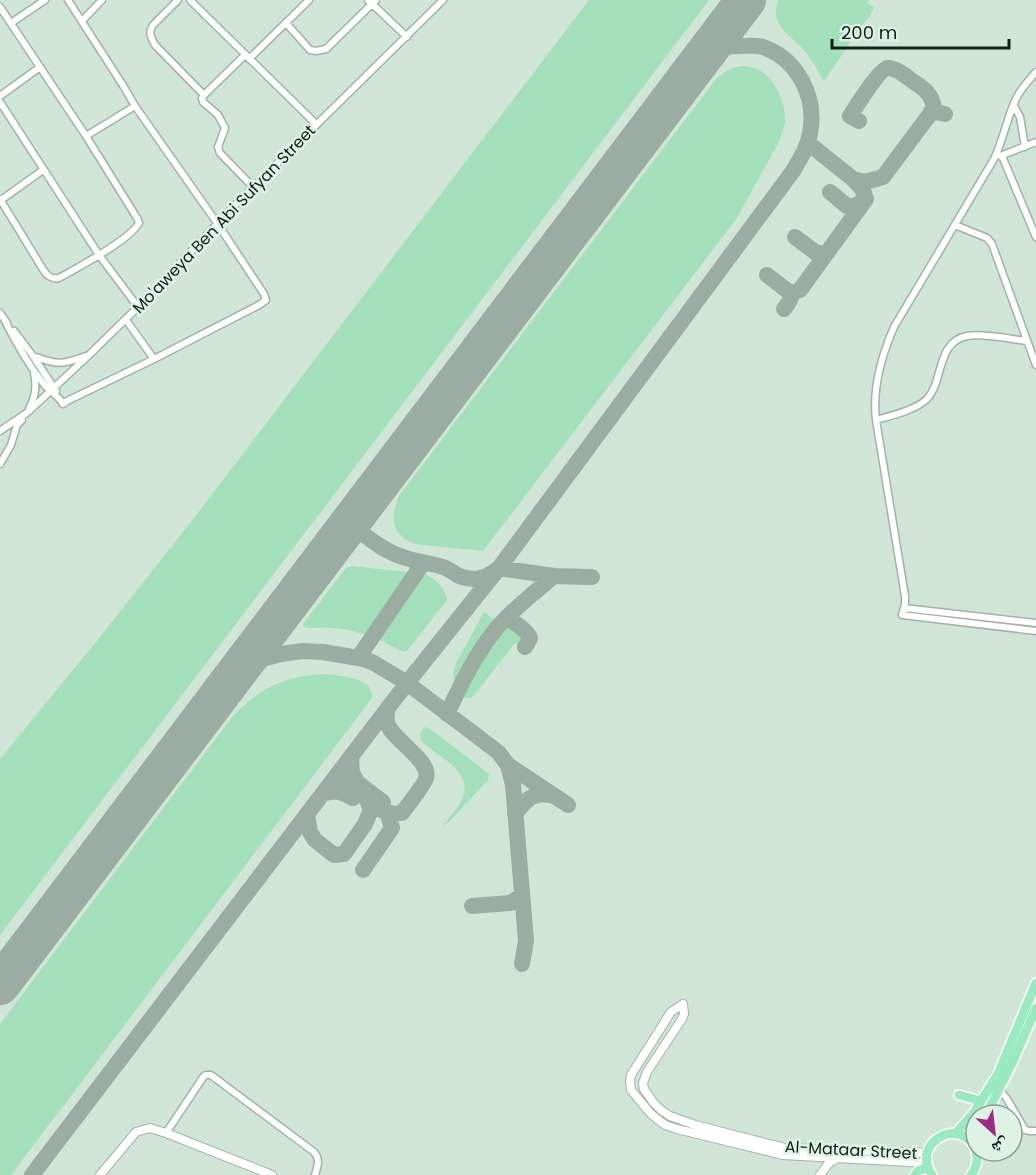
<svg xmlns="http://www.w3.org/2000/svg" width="1036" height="1175" viewBox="0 0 1036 1175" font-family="Poppins,'Noto Naskh Arabic',sans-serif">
<rect width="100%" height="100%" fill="#d0e5d8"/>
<!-- green -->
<path fill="#a4dfbb" d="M589,0H709L0,935V759L96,642L194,518Z
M778,0H869L867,4L874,7L870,16L860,28L825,80L823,81C817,68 809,55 799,45C784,30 771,24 778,0Z
M743,66L756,68L764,73L772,81L779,93L784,107L785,123L780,140L760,176L737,218L483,551L414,544C391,534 390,517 399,496L716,79C725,71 732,67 743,66Z
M352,566L425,574C437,580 444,587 447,600L407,651L403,652C370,634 346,625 308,628L304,627L303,624L346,568Z
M484,612L494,619L463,666L454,685L453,673L456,663Z
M500,623L522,637L518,643L514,644L476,693L471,698H465L459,691C459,673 487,634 500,623Z
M322,674C337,675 375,677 372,698L11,1175H0V1024L233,716C261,688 282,677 322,674Z
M425,727L432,730L489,774L488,780L449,822L443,826C449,817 458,808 462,799C475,771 436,756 421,741L420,733Z"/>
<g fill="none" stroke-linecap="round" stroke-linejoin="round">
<!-- taxiway -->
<path stroke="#9baca2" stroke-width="16" d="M859,121L850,116C856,107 879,69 888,68C897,68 907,77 914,82C925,89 931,94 934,107L930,114
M808,143L853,179L865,182L883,177L930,114L936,112L945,114
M830,192L847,206H855L866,199
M795,237L815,252L826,254
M767,275L789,292H793L800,290L866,199C864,190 859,185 853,179
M784,309L789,302L791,297L789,292
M350,524C367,537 384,552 406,558C418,562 431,563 443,567C449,569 454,573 459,576C475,582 486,578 499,568L554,576L592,577
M507,617C512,621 529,632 530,638C530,640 526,645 525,647
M358,658L423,563
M243,664L281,654L303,651L323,652L364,659L374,663L407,683L498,752L508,765L513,785L526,941L522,964
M447,714C461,684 475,655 496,629C513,609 534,593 554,576
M351,756L352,773L358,783L383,802
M508,765L568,805
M323,793L338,791L353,798L344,786L342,768
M515,814C527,799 533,791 554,796
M307,815L310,832L315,840L334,855L344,854L365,824L371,810L367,800C380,809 386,816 402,813C407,806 425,784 426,778C432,760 390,739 387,722C386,719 387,716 387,712
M363,870L392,828L388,814
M472,906L511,903L522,895
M32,1175L407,683L499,568L793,171C800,159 808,147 810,133C817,98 798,59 763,47C756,45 748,46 740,46C736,46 730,46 726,47C717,50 707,58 698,63"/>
<!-- runway -->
<path stroke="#9baca2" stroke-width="40" d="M0,985L746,0"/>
<!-- minor casing -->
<g stroke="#9fb3a6" stroke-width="9">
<path id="minor" d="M178,0L153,25C148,32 151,38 155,45L204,95
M190,0L316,124
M368,0L407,37
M0,7L86,136L137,218L139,223C130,240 77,268 59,278C52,279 48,277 44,271L0,199
M82,21L102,0
M11,23L45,0
M286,23L310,50L316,51L326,49L376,0
M245,55L204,95L202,98L203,102L218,115L225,128L218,147L220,153L253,187
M249,59L309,0
M1036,72C1030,79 1023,86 1018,95C1007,115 1004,139 994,159L894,327C881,357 872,388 876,420L905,596V604L902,615L1036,631
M0,96L40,67
M0,102L99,255L138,307
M1014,106L1020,117L1025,147
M86,136L135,106
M1000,156L1036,142
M1002,156L1036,237
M1,200L43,170
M955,225L987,238L992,244L1036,365
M0,313L7,323
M126,320L154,359
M5,321C16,343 28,364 43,383C49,391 58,395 63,404L67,401L154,359L259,305L266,300L264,294L217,223L135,106L124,87L68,0
M14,331L33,356L56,391
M33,356C57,365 62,365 86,356
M29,409C35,397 37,387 34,373
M876,420C890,416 916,410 927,399C944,381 936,342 967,336C982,333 1010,339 1027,341
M0,431L28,412L89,355L138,307L235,205L443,0
M0,464L11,445L17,425L22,420
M904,608L1036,623
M999,1089L1007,1099L1025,1130L1030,1131H1036
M166,1133L204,1076L206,1075H211L314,1152C321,1160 317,1167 315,1175"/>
</g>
<!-- tertiary casing -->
<g stroke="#9fb3a6" stroke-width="10">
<path id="tertiary" d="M927,1163L783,1155L677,1129L665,1125L651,1114L631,1090L630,1080L631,1075L671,1012L683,1004L684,1014L682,1019L647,1072L643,1083L644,1089L653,1102L661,1110L670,1116L695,1125L785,1148L927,1153
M100,1175L136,1132L150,1128L166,1133L272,1175
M820,1175L829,1163L838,1158"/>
</g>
<!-- primary casing -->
<g stroke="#fff" stroke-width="12">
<path id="primary" d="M959,1095L981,1101
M986,1115L1014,1059L1036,1008
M955,1134L973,1114L998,1074L1036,983
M915,1175L918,1171L928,1167
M932,1175C910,1143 959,1116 975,1148C979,1158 977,1167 971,1175"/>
</g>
<!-- minor -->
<use href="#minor" stroke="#fff" stroke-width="6"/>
<!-- tertiary -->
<use href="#tertiary" stroke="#fff" stroke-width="8"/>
<!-- primary -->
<use href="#primary" stroke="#9be9c1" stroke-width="9"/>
</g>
<g text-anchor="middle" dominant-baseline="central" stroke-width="5" stroke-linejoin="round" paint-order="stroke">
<!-- street labels -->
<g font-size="16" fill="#151d18" stroke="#ddf2e5">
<text transform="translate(224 219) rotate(-46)">Mo'aweya Ben Abi Sufyan Street</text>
<text transform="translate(851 1150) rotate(3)">Al-Mataar Street</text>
</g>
</g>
<!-- north arrow -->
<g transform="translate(994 1133) rotate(153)"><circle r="28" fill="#ddf2e5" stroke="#8d9d93" stroke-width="1.5"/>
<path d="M0-4.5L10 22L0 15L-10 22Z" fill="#9e2b87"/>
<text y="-9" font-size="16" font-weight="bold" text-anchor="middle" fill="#151d18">ش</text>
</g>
<!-- scale -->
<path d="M832 39v9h177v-9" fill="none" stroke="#151d18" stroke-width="3"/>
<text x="841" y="39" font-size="18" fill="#151d18" stroke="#ddf2e5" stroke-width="4.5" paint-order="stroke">200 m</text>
</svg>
